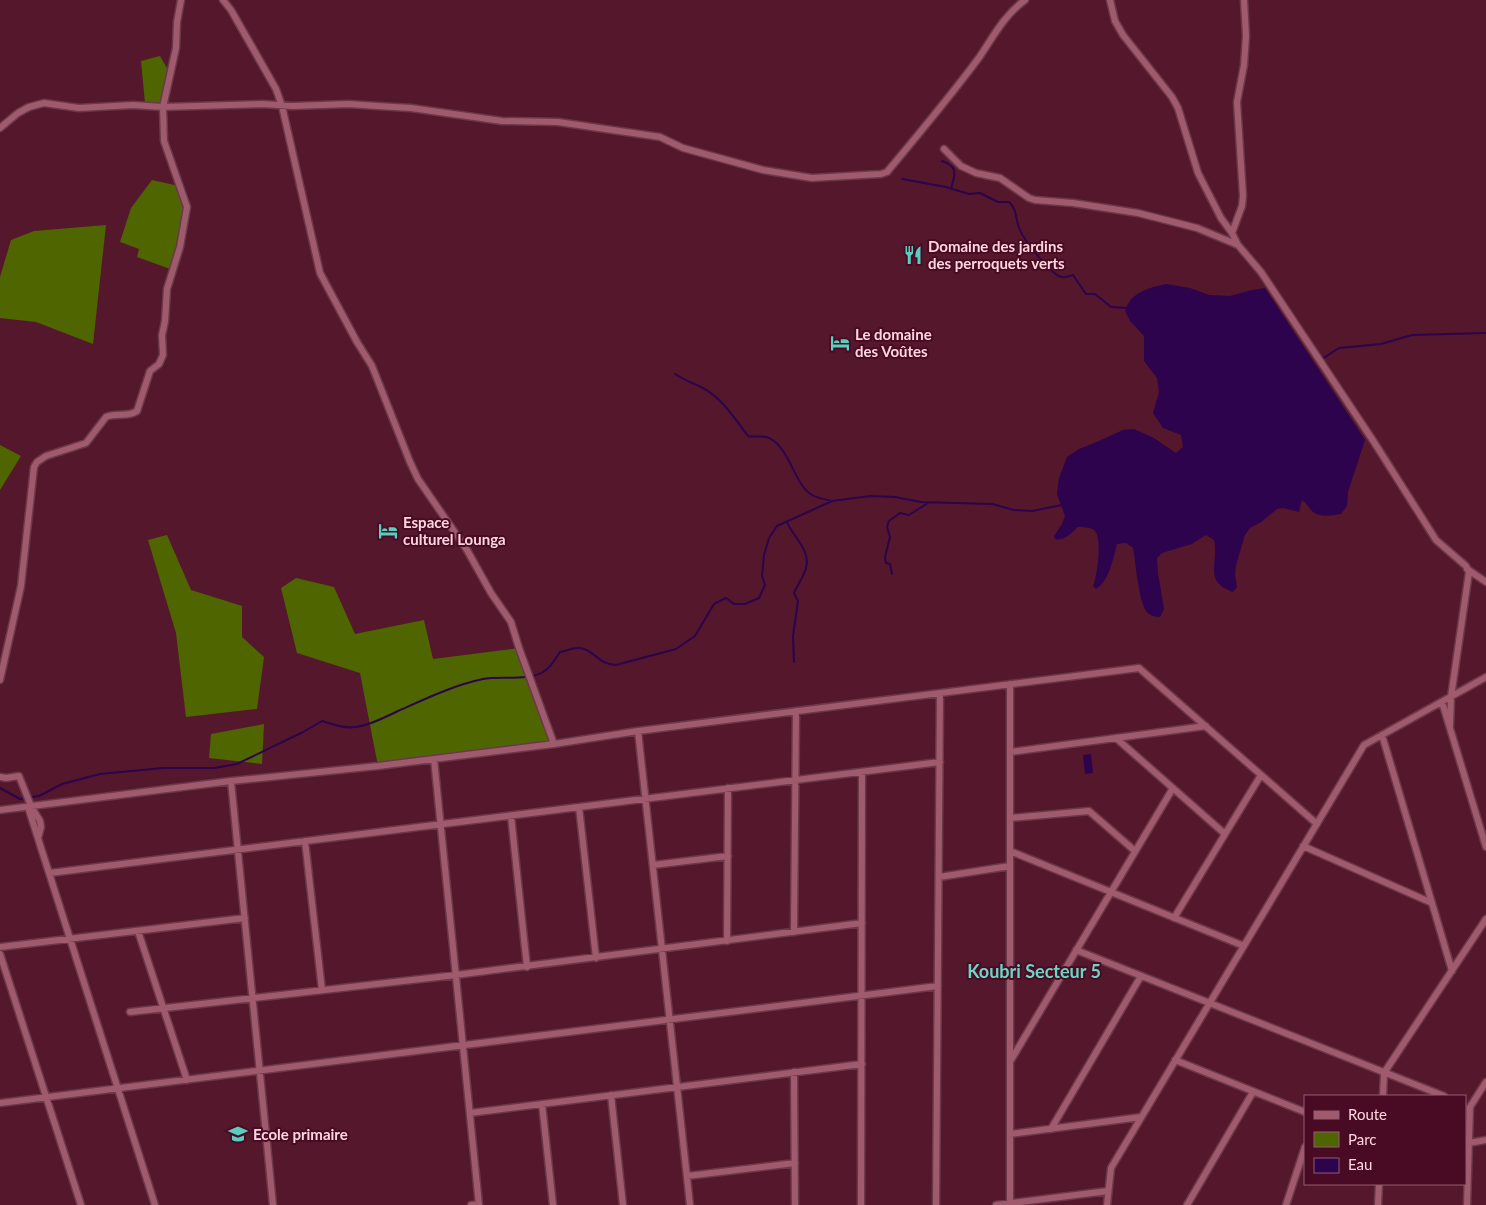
<svg xmlns="http://www.w3.org/2000/svg" width="1486" height="1205" viewBox="0 0 1486 1205" font-family="Lato,sans-serif">
<rect width="100%" height="100%" fill="#55172c"/>
<!-- green -->
<path fill="#4f6500" d="M160,56L168,70L161,104L145,103L141,61Z
M152,180L179,186L187,207L173,270L137,257L139,249L120,242L131,208Z
M106,225L93,344L36,322L0,318V277L11,240L34,231Z
M0,445L21,456L0,490Z
M167,535L191,590L242,606V637L264,657L257,709L186,717L176,633L148,540Z
M296,578L334,587L355,634L424,620L433,659L519,648L554,744L378,766L360,673L297,653L281,588Z
M264,724L262,764L209,758L211,734Z"/>
<!-- water -->
<path fill="#2c034c" d="M1166,284L1190,288L1209,295L1230,296L1252,290L1265,288L1365,440L1348,492L1347,506L1341,514C1333,515 1320,518 1313,512C1309,508 1307,504 1302,500L1299,512L1283,508L1277,509L1261,522L1250,528L1245,535L1236,565L1235,574L1237,587L1233,592C1203,581 1219,564 1214,540L1206,535L1192,544L1162,553L1157,558L1158,573L1164,609L1160,617C1155,617 1149,615 1146,611C1138,598 1136,563 1133,548L1126,543L1117,544C1113,559 1109,581 1096,589L1093,586C1097,577 1103,537 1094,530C1089,527 1083,527 1078,527C1071,533 1065,541 1055,539L1054,536L1062,524L1065,516L1057,494L1059,478L1067,457L1079,449L1099,441L1123,430L1134,429L1154,438L1176,453L1183,447L1181,435L1163,428L1153,413L1159,392L1157,378L1144,361V336L1130,321L1125,311C1131,292 1148,288 1166,284Z
M1091,754L1093,773L1085,774L1083,755Z"/>
<g fill="none" stroke-linecap="round" stroke-linejoin="round">
<!-- stream -->
<path stroke="#2c034c" stroke-width="2" d="M942,161C959,167 955,174 951,189
M902,179L946,187L969,194L980,193L998,202H1009C1018,210 1015,220 1020,230C1024,240 1052,276 1062,277C1065,278 1070,276 1073,275L1086,294H1095L1111,307L1127,308
M1322,359L1339,348L1381,344L1412,335L1486,333
M675,374C684,380 693,383 703,388C723,399 735,419 748,436C756,438 764,434 771,439C791,451 794,484 812,495C817,498 825,499 831,501
M787,522C793,537 811,550 806,568C804,576 798,584 794,593L798,601L793,636L794,662
M892,574L890,564L886,563L885,557L890,537L887,527L889,521L900,513L909,515L928,503
M0,788L20,799L39,796L62,784L100,774L163,768H214L237,764L303,732L322,721C333,724 344,729 355,727C369,726 385,717 398,711C425,699 454,685 483,679C499,676 529,681 543,672C551,668 555,659 560,652C566,651 574,647 580,648C595,650 597,664 616,665L676,649L695,636L714,604L726,598L734,604H745L759,598L765,585L762,576L764,555L769,538L777,526L832,501L870,496L895,497L921,502L992,504L1014,510L1032,511L1062,505"/>
<!-- street casing -->
<g stroke="#6b384a" stroke-width="9">
<path id="street" d="M223,0L231,10L276,89L282,106L320,273L357,342L372,366L410,462L418,479L467,550L491,593L511,622L519,648L554,744
M1110,0L1115,21L1123,35L1172,97L1178,108L1198,173L1221,218L1232,233L1238,245L1261,272L1374,442L1436,540L1466,566L1469,572L1451,697L1450,726
M0,128L18,113L29,107L44,103L79,108L133,105L163,107L262,104L293,106L349,104L377,106L411,108L502,121L558,122L660,137L683,148L763,170L812,178L881,174L887,172C918,135 949,98 978,59C992,39 1004,15 1025,0
M944,149L961,166L976,173L1000,178L1029,198L1035,200L1073,203L1138,213L1197,228L1238,245
M1232,233L1242,206L1243,196L1237,102L1244,65L1246,36L1244,0
M1467,569L1486,582
M0,680L21,586L34,467L37,462L46,456L86,443L106,417C116,412 127,418 137,411L150,371L159,364L163,355L162,335L165,321L167,289L180,247L187,207L164,141L163,107L176,48L177,22L181,0
M1010,684V1205
M1442,702L1486,847
M638,731L690,1205
M1382,735L1432,903
M1116,738L1225,834
M1010,752L1206,726
M434,759L479,1205
M0,777L6,778L19,776L31,806L40,821L41,827L38,838
M231,781L273,1205
M28,807L155,1205
M579,807L596,958
M0,810L231,781L378,766L554,744L638,731L1139,668L1317,824
M511,816L527,967
M1010,818L1089,811L1135,851
M305,841L322,990
M1303,846L1432,903L1452,971
M1010,851L1244,946
M653,865L728,856
M50,873L940,762
M939,877L1010,866
M1174,918L1261,775
M138,931L187,1080
M794,932L796,711
M727,941L728,788
M0,947L245,918
M1076,950L1444,1096
M0,954L81,1205
M130,1012L456,975L862,923
M1011,1060L1173,788
M1175,1060L1305,1112
M794,1072L795,1205
M611,1095L623,1205
M1383,1096L1384,1073L1486,919
M0,1103L938,986
M542,1104L553,1205
M470,1113L862,1064
M1051,1129L1141,976
M1010,1134L1141,1117
M1469,1143L1486,1140
M687,1176L795,1163
M471,1205L479,1204
M861,1205L862,772
M936,1205L940,693
M996,1205L1108,1191
M1107,1205L1111,1168L1364,745L1486,677
M1187,1205L1253,1092
M1286,1205L1305,1147
M1378,1205L1379,1184
M1467,1205L1470,1107L1486,1082"/>
</g>
<!-- street -->
<use href="#street" stroke="#9f5a6d" stroke-width="6"/>
</g>
<!-- icons -->
<defs>
<g id="restaurant-bare" transform="scale(1.5)"><path d="M-5-6h1v4h1v-4h1v4h1v-4h1v5L-1.5 .5V6h-2V.5L-5-1ZM5-6V6H3V1.5H1.5Q1.5-4 5-6Z" fill="#59cebe" stroke="#490b23" stroke-width="2.5" paint-order="stroke"/></g>
<g id="hotel-bare" transform="scale(1.5)"><path d="M-6-4.5h1.5V1H6V5H4.5V3h-9V5H-6ZM-4 0a1.8 1.8 0 1 1 3.6 0ZM.5 0V-2.5h3Q6-2.5 6 0Z" fill="#59cebe" stroke="#490b23" stroke-width="2.5" paint-order="stroke"/></g>
<g id="school-bare" transform="scale(1.5)"><path d="M0-5L7-2L0 1L-7-2ZM-4 1L0 2.5L4 1V4Q0 6-4 4Z" fill="#59cebe" stroke="#490b23" stroke-width="2.5" paint-order="stroke"/></g>
</defs>
<g fill-rule="evenodd">
<use href="#restaurant-bare" x="913" y="255"/>
<use href="#hotel-bare" x="840" y="343"/>
<use href="#hotel-bare" x="388" y="531"/>
<use href="#school-bare" x="238" y="1134"/>
</g>
<g text-anchor="middle" dominant-baseline="central" stroke-width="4" stroke-linejoin="round" paint-order="stroke">
<!-- poi labels -->
<g font-size="15" font-weight="bold" fill="#fed6df" stroke="#490b23" text-anchor="start">
<text x="928" y="246">Domaine des jardins<tspan x="928" dy="17">des perroquets verts</tspan></text>
<text x="855" y="334">Le domaine<tspan x="855" dy="17">des Voûtes</tspan></text>
<text x="403" y="522">Espace<tspan x="403" dy="17">culturel Lounga</tspan></text>
<text x="253" y="1134">Ecole primaire</text>
</g>
<!-- quarter labels -->
<g font-size="18" font-weight="bold" fill="#6cd5c6" stroke="#490b23">
<text x="1034" y="971">Koubri Secteur 5</text>
</g>
</g>
<!-- legend -->
<rect x="1304" y="1095" width="162" height="90" fill="#490b23" stroke="#915c6e"/>
<rect x="1314" y="1111" width="25" height="8" fill="#9f5a6d" stroke="#915c6e"/>
<text x="1348" y="1120" font-size="15" fill="#fed6df">Route</text>
<rect x="1314" y="1132" width="25" height="15" fill="#4f6500" stroke="#915c6e"/>
<text x="1348" y="1145" font-size="15" fill="#fed6df">Parc</text>
<rect x="1314" y="1158" width="25" height="15" fill="#2c034c" stroke="#915c6e"/>
<text x="1348" y="1170" font-size="15" fill="#fed6df">Eau</text>
</svg>
